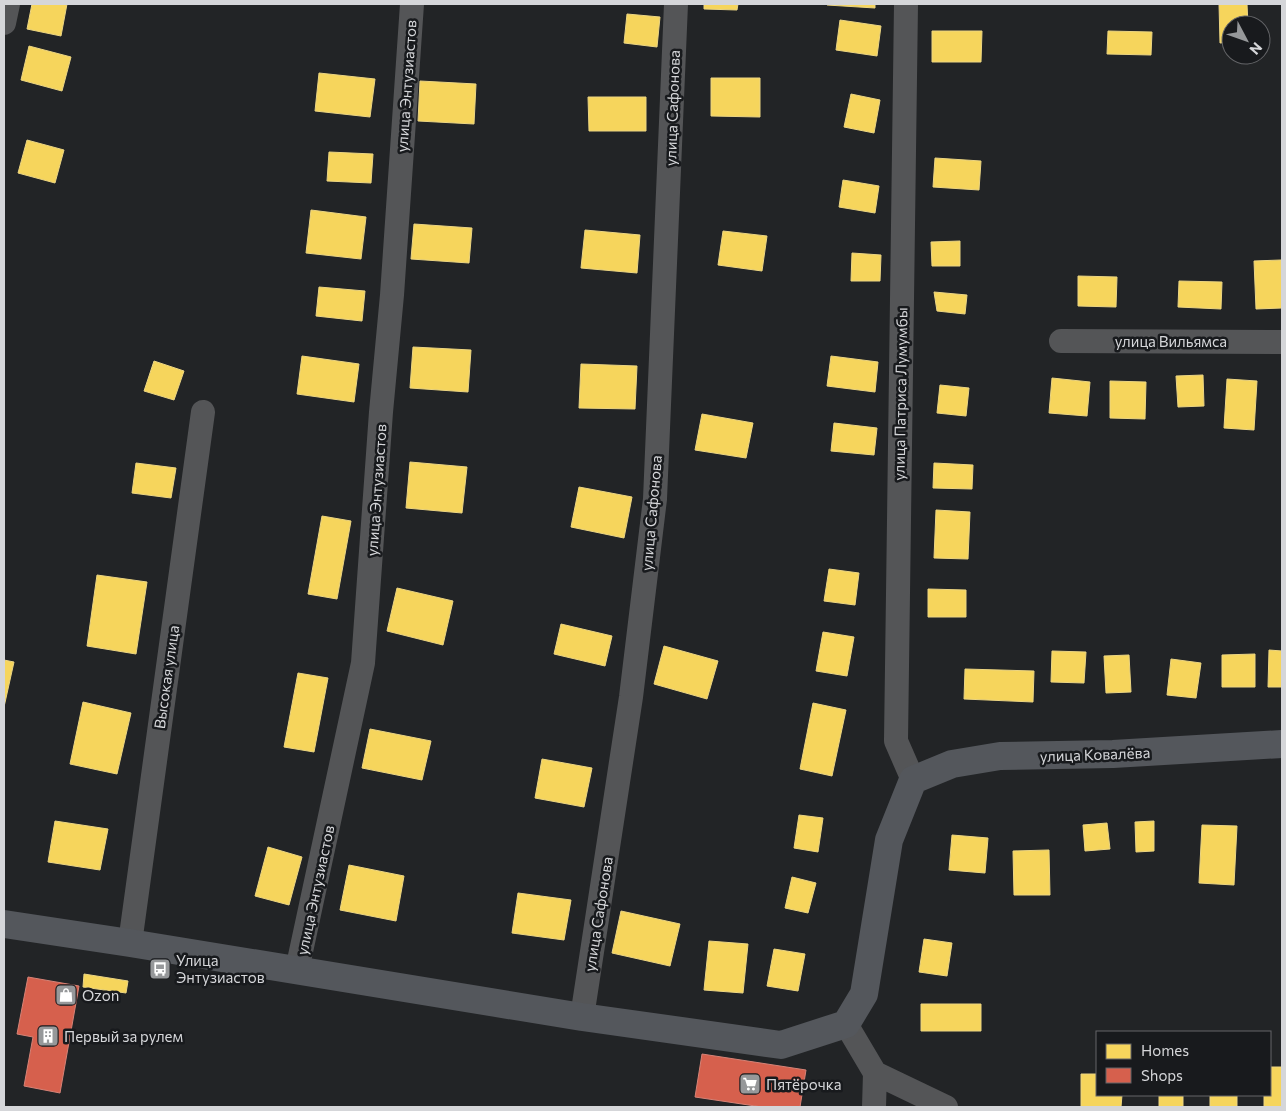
<svg xmlns="http://www.w3.org/2000/svg" width="1286" height="1111" viewBox="0 0 1286 1111" font-family="Commissioner,sans-serif">
<rect width="100%" height="100%" fill="#222426"/>
<!-- homes -->
<path fill="#f6d55c" stroke="#ecd582" d="M32,4H67L61,36L27,29Z
M704,4H738L737,10L704,9Z
M827,4H875V8L827,5Z
M1219,4H1247L1248,25H1231V42L1220,43Z
M627,14L660,17L657,47L624,43Z
M840,20L881,26L877,56L836,50Z
M932,31H982L981,62H932Z
M1108,31L1152,32L1151,55L1107,54Z
M29,46L71,57L62,91L21,80Z
M319,73L375,79L370,117L315,111Z
M711,78H760V117L711,116Z
M420,81L476,84L474,124L418,121Z
M851,94L880,100L874,133L844,127Z
M588,97H646V131H589Z
M27,140L64,150L55,183L18,173Z
M329,152L373,154L371,183L327,181Z
M935,158L981,161L979,190L933,187Z
M843,180L879,186L875,213L839,207Z
M311,210L366,217L361,259L306,253Z
M414,224L472,228L469,263L411,259Z
M585,230L640,235L637,273L581,268Z
M723,231L767,236L762,271L718,265Z
M960,241V266H932L931,242Z
M852,253L881,255L880,281H851Z
M1281,260L1282,308L1256,309L1254,261Z
M1078,276L1117,277L1116,307L1078,306Z
M1179,281L1222,282L1221,309L1178,307Z
M319,287L365,291L362,321L316,316Z
M934,292L967,295L965,314L937,311Z
M413,347L471,350L468,392L410,388Z
M302,356L359,364L354,402L297,394Z
M831,356L878,362L875,392L827,386Z
M154,361L184,371L174,400L144,391Z
M581,364L637,366L635,409L579,408Z
M1203,375L1204,406L1178,407L1176,376Z
M1052,378L1090,382L1087,416L1049,413Z
M1227,379L1257,381L1254,430L1224,428Z
M1110,381L1146,382L1145,419L1110,418Z
M940,385L969,388L966,416L937,413Z
M702,414L753,423L746,458L695,450Z
M834,423L877,428L874,455L831,451Z
M410,462L467,467L462,513L406,508Z
M136,463L176,468L171,498L132,493Z
M934,463L973,465L972,489L933,488Z
M579,487L632,497L624,538L571,527Z
M936,510L970,512L968,559L934,558Z
M322,516L351,521L337,599L308,594Z
M829,569L859,573L855,605L824,601Z
M97,575L147,582L136,654L87,646Z
M397,588L453,601L443,645L387,631Z
M928,589L966,590V617H928Z
M561,624L612,636L605,666L554,654Z
M823,632L854,637L847,676L816,671Z
M664,646L718,661L707,699L654,684Z
M1269,650L1282,651V687H1268Z
M1052,651L1086,652L1084,683L1051,682Z
M1255,654V687H1222V655Z
M1129,655L1131,692L1106,693L1104,656Z
M1171,659L1201,663L1196,698L1167,695Z
M4,660L14,662L4,707Z
M965,669L1034,671L1033,702L964,699Z
M298,673L328,678L314,752L284,747Z
M83,702L131,713L117,774L70,764Z
M813,703L846,710L832,776L800,769Z
M370,729L431,741L422,780L362,768Z
M542,759L592,768L584,807L535,798Z
M799,815L823,818L818,852L794,848Z
M55,821L108,829L100,870L48,862Z
M1154,821V851L1136,852L1135,822Z
M1107,823L1110,849L1085,851L1083,825Z
M1202,825L1237,826L1234,885L1199,883Z
M952,835L988,838L985,873L949,870Z
M268,847L302,857L289,905L255,896Z
M1049,850L1050,895H1014L1013,851Z
M349,865L404,876L396,921L340,910Z
M792,877L816,883L808,913L785,908Z
M518,893L571,900L564,940L512,933Z
M621,911L680,924L670,966L612,953Z
M924,939L952,943L947,976L919,972Z
M709,941L748,944L743,993L704,990Z
M774,949L805,954L798,991L767,986Z
M84,974L128,981L126,993L83,987Z
M921,1004H981V1031H921Z
M1270,1067H1282V1107H1264V1095H1270Z
M1081,1074H1097V1095H1122L1121,1107H1081Z
M1159,1095H1183V1107H1159Z
M1210,1095H1237V1107H1210Z"/>
<!-- shops -->
<path fill="#d6604d" stroke="#d68377" d="M28,977L79,986L60,1093L24,1086L33,1037L17,1034Z
M702,1054L806,1070L800,1107H762L695,1097Z"/>
<g fill="none" stroke-linecap="round" stroke-linejoin="round">
<!-- street -->
<path stroke="#545557" stroke-width="24" d="M906,4L896,741L913,780
M4,23L8,4
M1061,341L1282,342
M130,943L203,412
M297,970L363,663L381,412L392,295L412,4
M582,1017L631,697L655,499L676,4
M846,1024L875,1073L946,1107
M874,1107L875,1073"/>
<!-- secondary -->
<path stroke="#54575c" stroke-width="28" d="M4,924L130,943L582,1017L781,1045L846,1024L864,994L889,840L913,780L952,764L1000,756L1113,754L1282,744"/>
</g>
<!-- icons -->
<defs>
<g id="bus-square" transform="scale(1.125)"><rect x="-9" y="-9" width="18" height="18" rx="4" fill="#96989a" stroke="#181a1d"/><path d="M-5-6H5V4H4V6H2V4H-2V6H-4V4H-5ZM-3.5-4V0h7V-4ZM-3.5 1.2v1.5H-2V1.2ZM2 1.2v1.5H3.5V1.2Z" fill="#fff"/></g>
<g id="shop-square" transform="scale(1.125)"><rect x="-9" y="-9" width="18" height="18" rx="4" fill="#96989a" stroke="#181a1d"/><path d="M-5-2.5h2.3a2.7 3.5 0 0 1 5.4 0H5L5.5 6h-11ZM-1.5-2.5h3a1.5 2.3 0 0 0-3 0Z" fill="#fff"/></g>
<g id="building-square" transform="scale(1.125)"><rect x="-9" y="-9" width="18" height="18" rx="4" fill="#96989a" stroke="#181a1d"/><path d="M-4-6H4V6H1V3H-1V6H-4ZM-2.5-4.3h1.7v1.8h-1.7ZM.8-4.3h1.7v1.8H.8ZM-2.5-1h1.7V.8h-1.7ZM.8-1h1.7V.8H.8Z" fill="#fff"/></g>
<g id="supermarket-square" transform="scale(1.125)"><rect x="-9" y="-9" width="18" height="18" rx="4" fill="#96989a" stroke="#181a1d"/><path d="M-6-5.5h2.5l.6 2H6L4.5 2H-2.5L-4.4-4H-6ZM-1.5 3.2a1.3 1.3 0 1 0 .1 0ZM3 3.2a1.3 1.3 0 1 0 .1 0Z" fill="#fff"/></g>
</defs>
<g fill-rule="evenodd">
<use href="#bus-square" x="160" y="969"/>
<use href="#shop-square" x="66" y="995"/>
<use href="#building-square" x="48" y="1036"/>
<use href="#supermarket-square" x="750" y="1084"/>
</g>
<g text-anchor="middle" dominant-baseline="central" stroke-width="5" stroke-linejoin="round" paint-order="stroke">
<!-- street labels -->
<g font-size="15" fill="#d5d6d9" stroke="#181a1d">
<text transform="translate(406 86) rotate(-86)">улица Энтузиастов</text>
<text transform="translate(672 108) rotate(-88)">улица Сафонова</text>
<text x="1171" y="341">улица Вильямса</text>
<text transform="translate(900 394) rotate(-89)">улица Патриса Лумумбы</text>
<text transform="translate(376 490) rotate(-86)">улица Энтузиастов</text>
<text transform="translate(651 513) rotate(-85)">улица Сафонова</text>
<text transform="translate(166 677) rotate(-82)">Высокая улица</text>
<text transform="translate(1095 754) rotate(-2)">улица Ковалёва</text>
<text transform="translate(315 890) rotate(-78)">улица Энтузиастов</text>
<text transform="translate(598 914) rotate(-81)">улица Сафонова</text>
</g>
<!-- poi labels -->
<g font-size="15" fill="#d5d6d9" stroke="#181a1d" text-anchor="start">
<text x="176" y="960">Улица<tspan x="176" dy="17">Энтузиастов</tspan></text>
<text x="82" y="995">Ozon</text>
<text x="64" y="1036">Первый за рулем</text>
<text x="766" y="1084">Пятёрочка</text>
</g>
</g>
<!-- border -->
<rect width="1286" height="1111" fill="none" stroke="#d5d6d9" stroke-width="10"/>
<!-- legend -->
<rect x="1096" y="1031" width="175" height="65" fill="#181a1d" stroke="#646568"/>
<rect x="1106" y="1044" width="25" height="15" fill="#f6d55c" stroke="#646568"/>
<text x="1141" y="1056" font-size="15" fill="#d5d6d9">Homes</text>
<rect x="1106" y="1068" width="25" height="15" fill="#d6604d" stroke="#646568"/>
<text x="1141" y="1081" font-size="15" fill="#d5d6d9">Shops</text>
<!-- north arrow -->
<g transform="translate(1246 40) rotate(131)"><circle r="24" fill="#181a1d" stroke="#646568"/>
<path d="M0-4L9 19L0 12L-9 19Z" fill="#96989a"/>
<text y="-8" font-size="14" font-weight="bold" text-anchor="middle" fill="#d5d6d9">N</text>
</g>
</svg>
